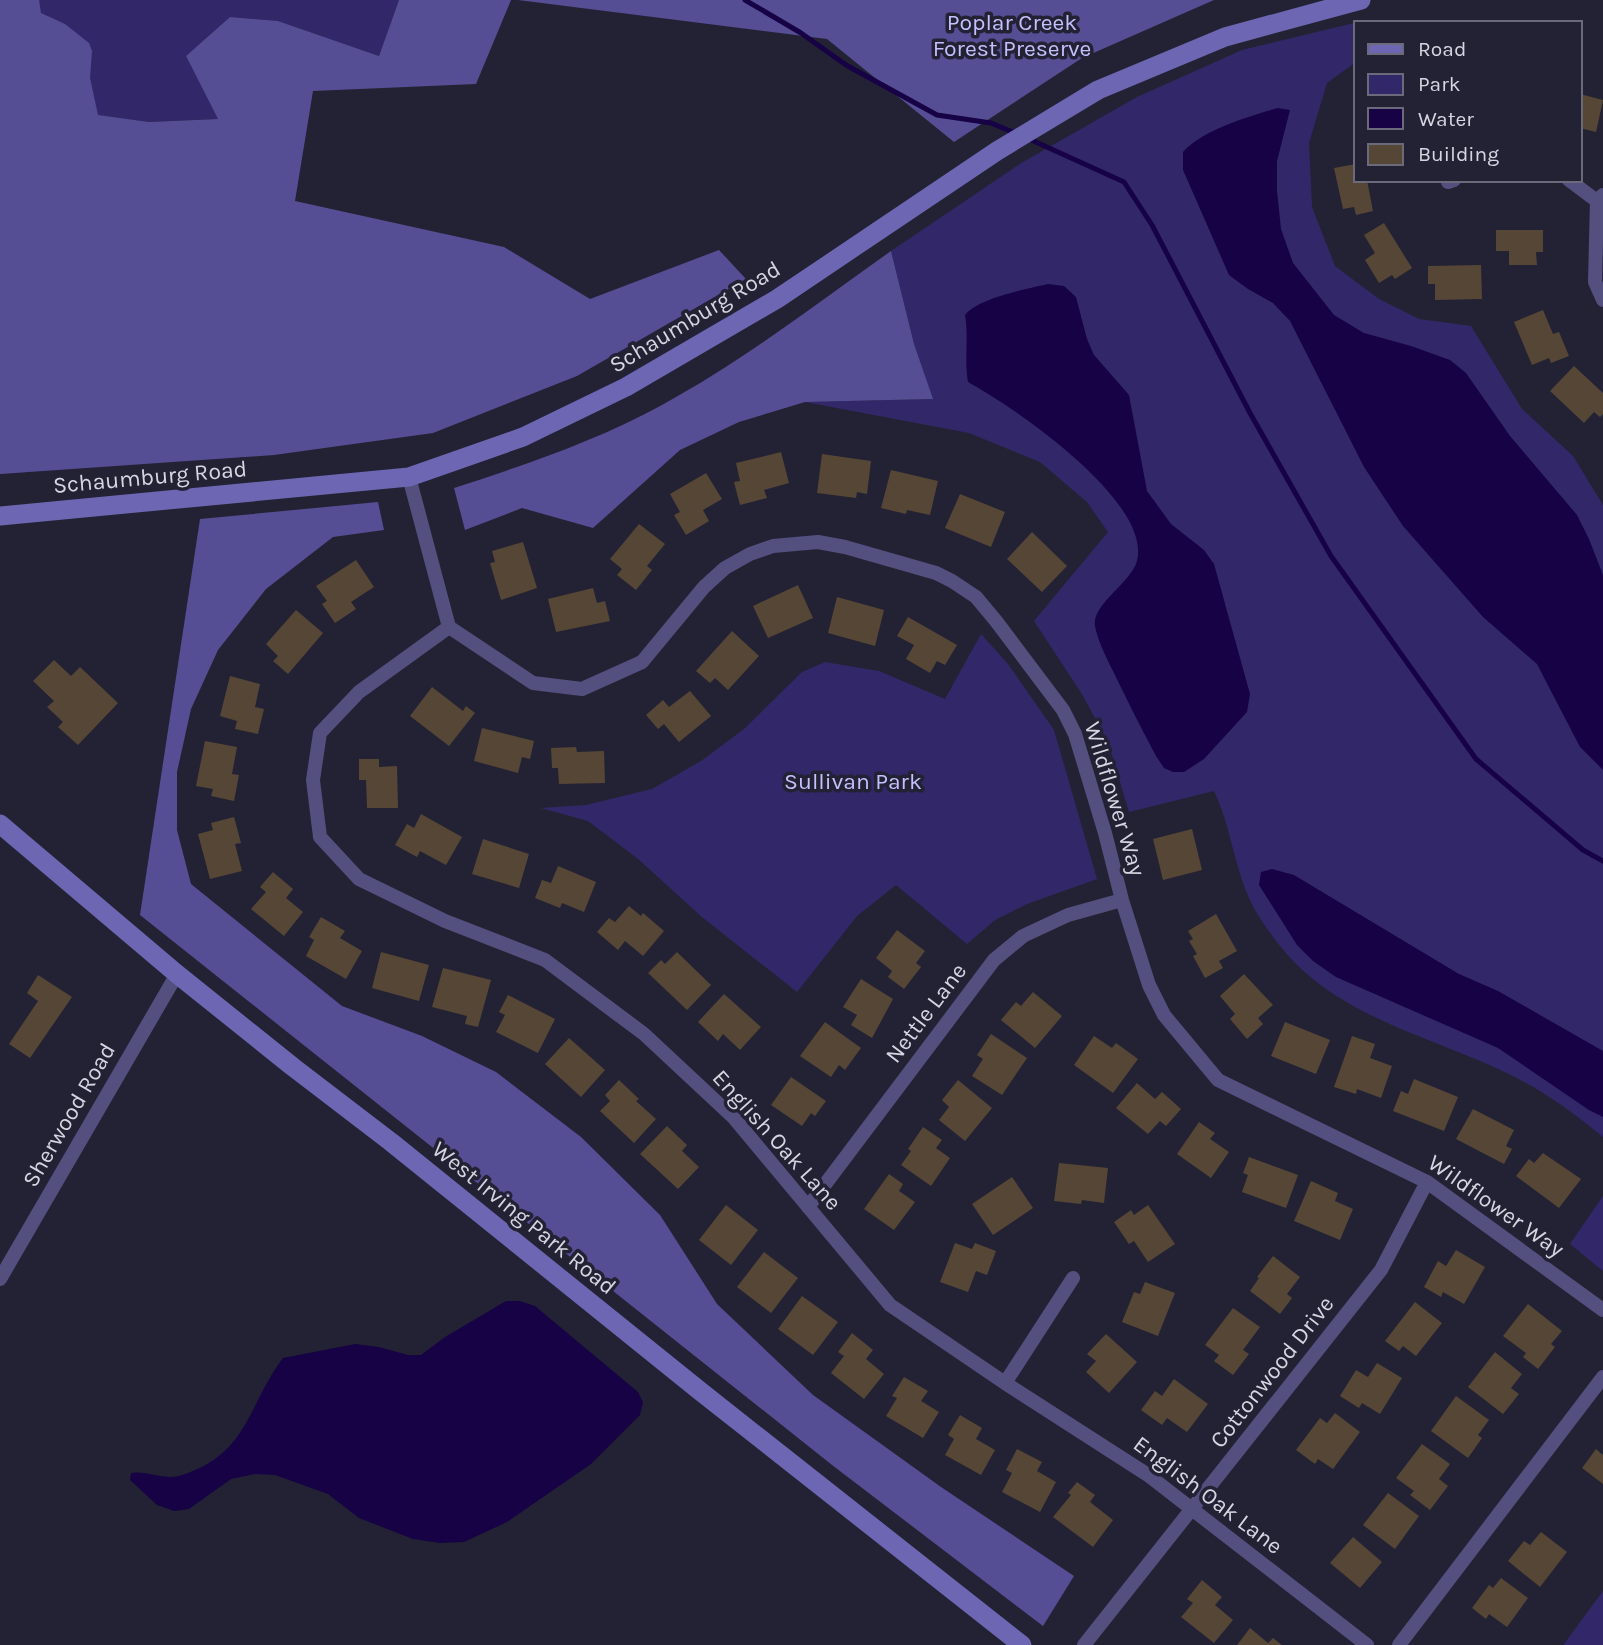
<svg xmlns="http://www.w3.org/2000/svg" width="1603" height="1645" viewBox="0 0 1603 1645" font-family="Karla,sans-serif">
<rect width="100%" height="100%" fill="#232234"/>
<!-- green -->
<path fill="#322869" d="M0,0H399L379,56L278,21L230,17L186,56L218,119L149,122L104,116L105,466L0,474Z
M1354,23L1356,32V62L1327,83L1309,143L1312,207L1335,266L1379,299L1419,319L1471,326L1522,409L1573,456L1603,505V1137C1575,1114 1548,1094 1515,1077C1436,1037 1338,1019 1280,946C1270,933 1258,917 1251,902C1234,867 1231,826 1214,791L1129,812L1108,742L1082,694L1034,621L1108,532L1087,502L1040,462L969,433L805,402L932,399L914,344L891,251L1023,162L1137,97L1242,50Z
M981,634L1008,664L1054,730L1097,879L1027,904L995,920L967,944L896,885L857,916L797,992L702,917L637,858L588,821L541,808L586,805L652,789L701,761L744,729L802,672L825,662L879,671L945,699Z
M1603,1196V1271L1570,1244Z
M1603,1591V1645H1564V1644Z"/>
<!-- forest -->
<path fill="#554e94" d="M0,0H39L41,13L65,24L89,43L92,51L90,78L98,115L149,122L218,119L186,56L230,17L278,21L379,56L399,0H511L476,84L313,91L295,201L504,247L590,299L719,250L746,279L577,376L433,433L274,455L0,474Z
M518,0H1214L1082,58L954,142L827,39Z
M891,251L914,344L933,399L805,402L739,422L680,450L593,528L522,508L465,530L454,488C525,465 596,441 662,405C743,361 816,304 891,251Z
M378,502L384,530L333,537L266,589L218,650L191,709L177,772V830L191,884L342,1006L422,1036L496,1072L581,1137L660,1215L717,1304L813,1395L941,1487L1074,1576L1043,1626L832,1465L140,915L200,519Z"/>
<!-- water -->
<path fill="#160244" d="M1278,108L1290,110L1277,161V191L1281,229L1293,263L1334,315L1364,333L1411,346L1450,360L1466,373L1510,436L1577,515L1589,539L1603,575V770L1580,747L1537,664L1483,617L1403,526L1364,467L1290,321L1273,303L1248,289L1229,275L1183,170V152C1202,130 1250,116 1278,108Z
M1048,284L1064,286L1076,297L1087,339L1094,355L1129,395L1147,491L1171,524L1204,550L1214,564L1250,694L1247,712L1204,759L1184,772H1173L1164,768L1156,756C1141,728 1127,700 1113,671C1106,657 1098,641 1095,626C1091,605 1131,583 1137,561C1152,501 1014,407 968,382C964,359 969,337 965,315C978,298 1027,289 1048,284Z
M1272,869L1294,875L1459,974L1498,991L1603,1051V1117L1589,1110L1498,1048L1336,977L1313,961L1297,945L1259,885L1261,872Z
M506,1301H520L535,1306L638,1392L643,1402L640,1415L591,1464L507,1522L464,1542L440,1543L413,1539L359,1518L328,1494L275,1475L255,1474L231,1479L189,1509L174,1511L157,1505L130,1480L131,1473C147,1470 162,1480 179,1476C249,1455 246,1407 283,1358L355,1344L379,1347L408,1355H421L445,1337Z"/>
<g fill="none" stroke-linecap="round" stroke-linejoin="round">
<!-- stream -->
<path stroke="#160244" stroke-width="5" d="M745,0L801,33L846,65L937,115L991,123L1015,133
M1027,138L1124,182L1152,225L1250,413L1331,556L1476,759L1583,850L1603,861"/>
</g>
<!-- building -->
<path fill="#564635" d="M1580,94L1603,100L1596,132L1580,128Z
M1356,164V180H1367L1373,211L1356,215L1354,207L1343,209L1334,168Z
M1384,223L1412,268L1395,279L1392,275L1379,283L1365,260L1375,253L1364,235Z
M1496,230H1543V252H1536L1537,265H1509V251H1496Z
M1481,265L1482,299L1435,300V284H1428V266Z
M1543,310L1553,334L1559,332L1569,356L1551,363L1549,358L1532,365L1514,322Z
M1574,366L1603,393V414L1600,417L1594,412L1584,423L1550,391Z
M781,452L789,483L764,490L767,498L740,505L734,482L740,481L736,463Z
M822,454L871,461L867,494L857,492L856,498L817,493Z
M891,470L938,481L930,515L907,510L906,514L881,508Z
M706,473L722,499L703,510L709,521L686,535L674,515L680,512L670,494Z
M960,494L1005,512L991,547L945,528Z
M639,524L665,544L647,566L652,570L636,590L617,575L622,569L610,559Z
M1032,532L1067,566L1042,592L1007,559Z
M523,542L537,588L501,600L490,563L495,562L492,551Z
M356,560L374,587L351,602L356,609L335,623L322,604L327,601L316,586Z
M798,585L813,618L768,638L753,606Z
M593,588L597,603L605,601L610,621L556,632L548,599Z
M837,597L884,610L875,646L828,633Z
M296,610L323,633L288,674L273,661L278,656L266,644Z
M908,617L957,645L945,665L937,661L930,673L906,659L914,645L897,636Z
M732,631L759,656L728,690L715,678L710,683L696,671Z
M54,660L71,676L80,667L118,703L78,745L58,727L63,722L47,707L54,701L33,681Z
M230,676L260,684L255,707L264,709L258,734L235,729L237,721L220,716Z
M432,687L463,711L466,706L475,713L449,746L410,716Z
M690,691L711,716L679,742L664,724L658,729L646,715L663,700L669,707Z
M482,728L534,741L530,759L522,757L518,773L474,761Z
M205,741L237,747L232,774L239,775L234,801L211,796L213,789L196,786Z
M576,747L577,752L604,751L605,783L559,784L558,768H552L551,748Z
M359,759H379V767L397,766L398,808H367L366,780H359Z
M421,814L462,837L446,865L420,851L417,857L395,845L407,824L414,828Z
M234,817L241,843L235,844L242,871L210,879L198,834L213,830L211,823Z
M1192,829L1202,870L1163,880L1153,839Z
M483,839L529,854L519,888L472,874Z
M558,866L596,882L584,912L562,903L560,908L535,898L542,880L551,883Z
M273,872L293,889L286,898L303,912L284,936L251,909L266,892L260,887Z
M629,906L641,916L643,913L664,931L643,956L625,941L618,950L597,932L609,918L615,922Z
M1216,914L1237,951L1219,961L1223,968L1205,978L1193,956L1197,954L1189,941L1193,939L1188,931Z
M321,917L345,931L340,938L362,951L346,979L306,956L314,940L309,937Z
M897,930L925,951L916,963L921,967L904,989L888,977L892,971L876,958Z
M381,952L429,965L419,1001L372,988Z
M677,952L711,985L687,1010L648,973L661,960L665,964Z
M443,968L491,980L478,1027L465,1024L467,1016L432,1007Z
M1244,974L1273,1005L1258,1018L1263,1024L1247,1039L1230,1019L1235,1014L1220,996Z
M38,975L72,997L30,1058L9,1044L38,1001L27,993Z
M861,979L893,999L872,1038L851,1025L857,1015L843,1007Z
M1033,992L1062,1016L1035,1048L1001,1020L1016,1002L1021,1006Z
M724,994L761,1027L740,1050L723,1034L718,1041L698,1022Z
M508,995L555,1019L538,1053L496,1032L505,1015L499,1012Z
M825,1022L861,1048L845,1070L839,1065L831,1077L800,1056Z
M1285,1022L1330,1040L1316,1074L1271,1056Z
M991,1034L1027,1058L1002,1095L972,1076L983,1059L977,1055Z
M1094,1036L1112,1048L1116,1043L1138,1059L1113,1093L1074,1065Z
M1352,1036L1375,1044L1370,1058L1392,1066L1381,1098L1357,1089L1356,1094L1334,1087Z
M569,1038L605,1070L581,1097L545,1064Z
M791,1077L826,1101L815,1116L811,1113L802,1126L771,1105Z
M1414,1079L1458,1097L1444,1131L1393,1111L1401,1091L1408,1094Z
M619,1080L639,1099L636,1101L656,1119L634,1143L600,1111L610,1101L605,1095Z
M958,1080L992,1108L965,1141L939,1120L949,1107L942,1100Z
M1137,1083L1155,1099L1162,1092L1181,1109L1166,1126L1160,1121L1148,1134L1116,1108Z
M1473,1109L1514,1130L1506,1146L1512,1149L1504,1164L1456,1139Z
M1199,1122L1215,1133L1210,1139L1229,1152L1211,1178L1177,1154Z
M667,1126L687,1145L682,1151L699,1167L678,1189L640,1154Z
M923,1127L942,1140L936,1148L950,1158L931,1186L901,1165L911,1151L908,1149Z
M1543,1153L1581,1179L1559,1208L1516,1176L1529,1159L1534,1163Z
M1249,1157L1298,1175L1286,1208L1242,1192L1248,1175L1243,1173Z
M1059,1163L1108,1168L1104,1203L1082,1200L1081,1204L1054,1201Z
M889,1174L903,1184L899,1191L915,1202L894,1230L864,1209Z
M1012,1177L1033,1208L993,1235L972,1204Z
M1311,1181L1338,1193L1335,1201L1353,1209L1340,1240L1294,1221Z
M726,1205L758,1230L731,1265L699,1240Z
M1148,1205L1175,1244L1148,1262L1134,1241L1129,1244L1114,1222L1131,1210L1134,1215Z
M955,1243L972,1249L975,1243L996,1251L987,1275L976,1271L968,1292L940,1282Z
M1456,1250L1485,1267L1464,1304L1443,1292L1441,1297L1424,1287L1438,1261L1446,1266Z
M764,1252L798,1278L771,1313L737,1287Z
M1273,1256L1300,1277L1287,1294L1292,1298L1280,1314L1250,1291L1259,1278L1257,1277Z
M1145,1282L1175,1293L1158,1336L1122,1322L1134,1292L1140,1294Z
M802,1296L838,1322L813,1355L778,1329Z
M1415,1302L1442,1323L1416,1356L1403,1346L1399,1351L1385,1341Z
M1528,1304L1562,1331L1551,1344L1555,1347L1538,1369L1523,1357L1526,1353L1503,1336Z
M1233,1308L1260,1327L1243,1350L1249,1354L1233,1375L1214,1361L1219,1355L1205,1345Z
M852,1333L873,1350L866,1359L884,1374L864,1399L831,1373L844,1356L838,1352Z
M1106,1334L1137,1362L1109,1393L1086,1372L1096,1361L1087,1354Z
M1495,1352L1522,1374L1511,1388L1519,1394L1503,1414L1468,1387Z
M1377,1363L1402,1378L1380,1414L1362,1403L1359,1408L1340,1396L1356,1370L1368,1377Z
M904,1377L928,1391L921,1401L939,1412L923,1438L886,1416L897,1398L892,1396Z
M1174,1379L1208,1404L1187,1432L1167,1418L1162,1425L1141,1410L1155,1391L1162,1396Z
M1456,1396L1489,1420L1478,1435L1482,1438L1468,1458L1431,1431Z
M1335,1413L1360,1432L1333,1469L1318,1459L1315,1464L1296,1450L1320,1418L1327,1423Z
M960,1415L982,1428L976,1439L995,1450L981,1475L945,1455L954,1439L948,1435Z
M1422,1444L1450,1464L1439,1479L1448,1486L1430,1510L1410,1495L1414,1491L1396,1478Z
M1017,1449L1042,1462L1037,1471L1056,1482L1040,1512L1002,1492L1012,1473L1006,1470Z
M1596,1449L1603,1455V1484L1582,1468Z
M1077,1482L1095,1495L1090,1502L1113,1520L1093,1547L1053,1517L1071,1495L1068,1493Z
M1388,1493L1419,1516L1395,1549L1363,1525Z
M1541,1532L1567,1552L1540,1587L1508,1561L1524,1541L1530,1545Z
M1353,1537L1382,1562L1360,1588L1330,1563Z
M1501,1578L1528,1598L1507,1627L1489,1614L1486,1619L1472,1608L1489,1585L1493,1588Z
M1202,1580L1222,1597L1215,1605L1233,1620L1214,1643L1181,1617L1193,1603L1187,1599Z
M1250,1628L1268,1643L1273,1638L1282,1645H1237Z"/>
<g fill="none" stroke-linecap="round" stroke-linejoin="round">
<!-- minor -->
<path stroke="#53507f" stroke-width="14" d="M1569,180L1597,201
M1448,182L1454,180
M1603,195L1597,201L1595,282L1603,300
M409,477L449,627L533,683L582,689L642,662L704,587L725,568L750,554L773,546L818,542L845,547L936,573L952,581L976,597L996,621L1063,710L1075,734L1105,833L1122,900L1149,985L1164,1015L1218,1080L1427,1182L1603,1310
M449,627L359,692L320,733L313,780L320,837L359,879L445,921L545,960L644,1034L734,1118L890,1305L1005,1383L1148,1475L1367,1645
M808,1207L994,960L1023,936L1068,915L1122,900
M0,1279L177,974
M1005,1383L1073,1278
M1084,1645L1381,1270L1427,1182
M1399,1645L1603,1377"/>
<!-- secondary -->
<path stroke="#6d67b3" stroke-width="19" d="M0,516L409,477L523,437L626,387L777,299L997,151L1098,90L1225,37L1361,0
M0,824L177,974L293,1067L391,1142L700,1391L1022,1645"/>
</g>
<g text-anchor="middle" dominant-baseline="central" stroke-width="7" stroke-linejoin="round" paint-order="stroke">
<!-- park labels -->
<g font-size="23" fill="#c2c0fd" stroke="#232234">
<text x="1012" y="22">Poplar Creek<tspan x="1012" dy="26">Forest Preserve</tspan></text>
<text x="853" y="781">Sullivan Park</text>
</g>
<!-- street labels -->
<g font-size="23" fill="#d6d6e2" stroke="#232234">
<text transform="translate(695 317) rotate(-31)">Schaumburg Road</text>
<text transform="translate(150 477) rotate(-5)">Schaumburg Road</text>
<text transform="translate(1115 799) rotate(73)">Wildflower Way</text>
<text transform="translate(926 1013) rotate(-53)">Nettle Lane</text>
<text transform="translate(69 1115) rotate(-60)">Sherwood Road</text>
<text transform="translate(777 1140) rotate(48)">English Oak Lane</text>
<text transform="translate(1496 1206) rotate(35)">Wildflower Way</text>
<text transform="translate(524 1218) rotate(39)">West Irving Park Road</text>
<text transform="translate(1272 1372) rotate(-52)">Cottonwood Drive</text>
<text transform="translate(1208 1495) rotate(37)">English Oak Lane</text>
</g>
</g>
<!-- legend -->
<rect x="1354" y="21" width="228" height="161" fill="#232234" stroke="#6b6a7a" stroke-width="2"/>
<rect x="1368" y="44" width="35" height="10" fill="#6d67b3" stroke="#6b6a7a" stroke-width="2"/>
<text x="1418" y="56" font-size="21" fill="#d6d6e2">Road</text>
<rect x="1368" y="74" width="35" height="21" fill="#322869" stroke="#6b6a7a" stroke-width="2"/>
<text x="1418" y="91" font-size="21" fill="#d6d6e2">Park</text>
<rect x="1368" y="108" width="35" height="21" fill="#160244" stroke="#6b6a7a" stroke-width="2"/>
<text x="1418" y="126" font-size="21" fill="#d6d6e2">Water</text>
<rect x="1368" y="144" width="35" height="21" fill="#564635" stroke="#6b6a7a" stroke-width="2"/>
<text x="1418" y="161" font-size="21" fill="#d6d6e2">Building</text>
</svg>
